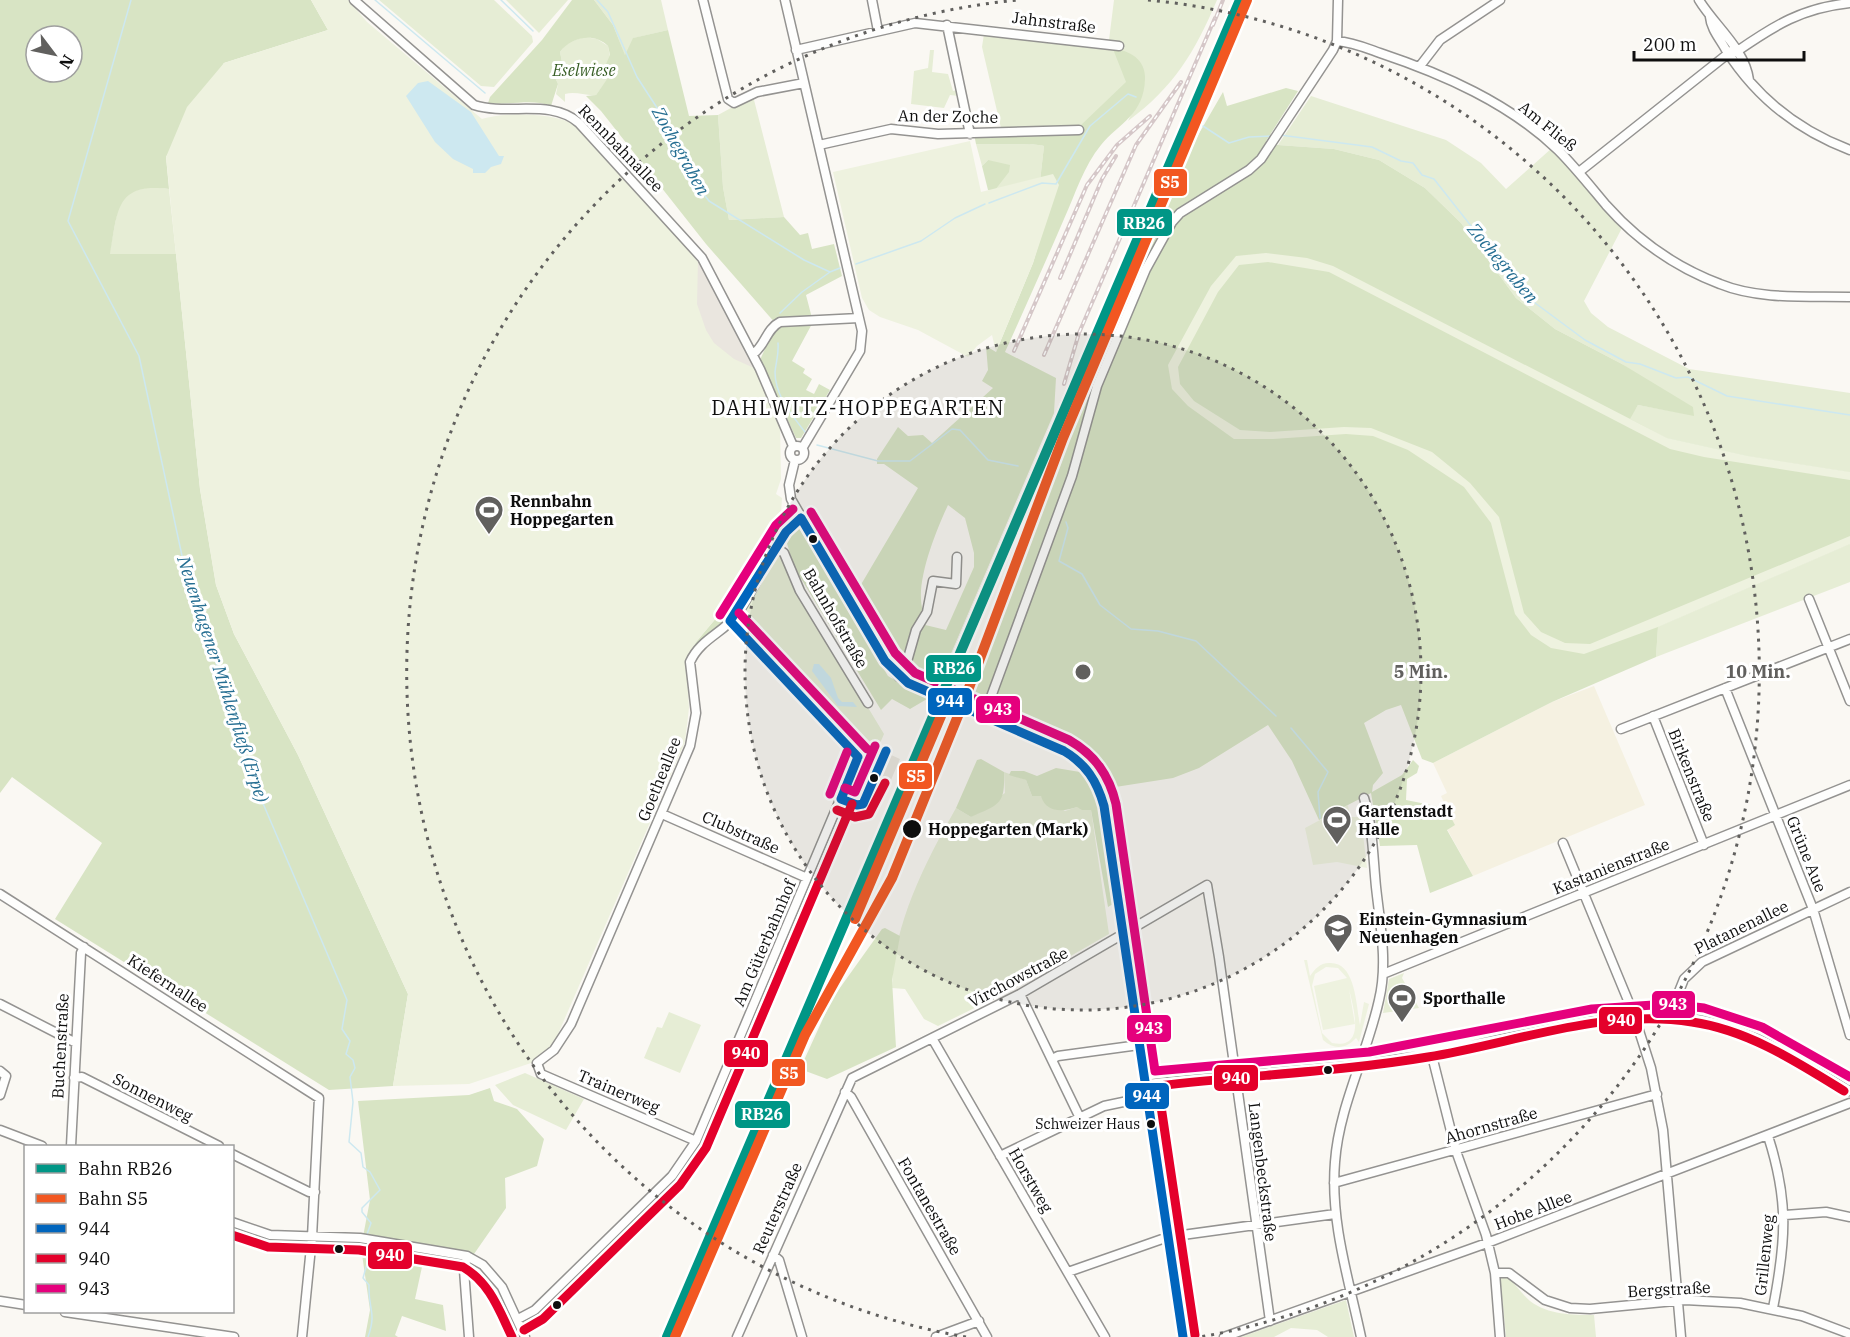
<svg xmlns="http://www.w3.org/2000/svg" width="1850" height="1337" viewBox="0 0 1850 1337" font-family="'IBM Plex Serif',serif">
<rect width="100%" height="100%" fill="#faf8f3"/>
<!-- farmland -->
<path fill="#f5f1e1" d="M1594,686L1645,805L1473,876L1447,829L1454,824L1441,796L1447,793L1433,763L1552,702Z"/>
<!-- green -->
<path fill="#e6edd5" d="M379,0H494L532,36L533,42L494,87L481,86Z
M506,0H568L539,33Z
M594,0H661L668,30L634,38L625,56L613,25Z
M1114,0H1217C1195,52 1174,87 1128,121L1143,89L1114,49L1130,83L1080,127L1001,128L982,47L984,34L1111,47L1109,40Z
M584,37L597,39L608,46L613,72L596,95C585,96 576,91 565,94V102L556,94L558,84L554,75L562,62L560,52L567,43Z
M930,50H934L932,72L948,74L953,91L957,90L959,96L950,95L944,108L911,104L914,71L928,68Z
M753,96L784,217L729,220L723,187L718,115Z
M1311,96L1446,140L1481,163L1506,189L1552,148L1623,226L1584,301L1591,313L1608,327L1689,369L1850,393V472L1748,456L1667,438L1629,419L1638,405L1693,415L1622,364L1555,329L1516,298L1461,223L1425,188L1379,160L1334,149L1278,145Z
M976,144C991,145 1034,143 1044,146L1040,181L990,220L988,160L982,166Z
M151,187L169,189L176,254L109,255L119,203L132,191Z
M1850,544V582L1656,657L1658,627Z
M777,554H781L789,577L884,734L857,796L846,793L861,757L738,623L741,613Z
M1004,772L1026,780L1032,796H1041L1065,811L1077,807L1091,810L1109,934L1013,989L938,1026L924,1019L905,989L892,988C893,924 925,863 956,808L971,817L1005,793Z
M1404,973L1402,978L1419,1008L1383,1013L1389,979Z
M669,1012L701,1025L680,1073L644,1058L657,1027L662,1028Z
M525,1073L584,1099L566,1130L513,1105L495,1085Z
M1500,1276L1508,1277C1515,1284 1523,1295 1530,1301C1548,1315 1573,1315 1594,1315L1596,1337H1506Z
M1346,1300L1354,1337H1328L1317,1330L1291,1328L1274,1337H1241Z"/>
<!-- forest -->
<path fill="#d8e4c4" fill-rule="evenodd" d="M0,0H311L328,30L224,63L166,157L169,189C115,182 118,211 110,254H176L200,489L216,585L234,634L298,755L408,994L393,1086L329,1090L55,919L102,843L12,777L0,793ZM36,36H72V72H36Z
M572,0H594L613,25L625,55L633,38L668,30L689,116L718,115L723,187L729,220L784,217L800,235L808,233L812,249L834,244L842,276L806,295L813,322L792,361L805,369L803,373L812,379L806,390L814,394L819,384L830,390L801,438H796L760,360L776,324L706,244L601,111L586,96L596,95L612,72L606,64L610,55L608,46C594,32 571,37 560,52L562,62L554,75L558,84L551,106C531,98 509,106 488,103L490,97L542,40Z
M1113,49C1130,50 1146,60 1145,79C1144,115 1119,123 1101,145C1084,165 1075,195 1064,219C1045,263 1025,308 1005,352L1056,378L1054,413L941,677L932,687L897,659L856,593L918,488L884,464H877V459L898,427L908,436L923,435L932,443L993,388L982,381L988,370L986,346L996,352L1033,263L1042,232L1047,202L1040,181L1044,146C1034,143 991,145 976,144L973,129L1080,126L1126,82ZM948,505L965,518L974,553V567L946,630L917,623L923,611C914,584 936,531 948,505Z
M1286,88L1298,91L1266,141L1278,145L1334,149L1379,160L1425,188L1461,223L1516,298L1555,329L1622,364L1693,407L1694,416L1638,405L1630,419L1667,438L1748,456L1850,472V544L1658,627L1656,657L1552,702L1433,763L1422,759L1401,705L1386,710L1364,723L1383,773L1373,785L1372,792L1402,775L1413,760L1419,766L1417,773L1407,779L1406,800L1446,808L1455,825L1447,830L1473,876L1430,893L1417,845L1380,846L1371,793L1319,820L1292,761L1268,725L1199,768L1173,778L1109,788C1082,741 1030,730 985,705L980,707L968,702L1068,442L1190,149L1223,92L1227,106Z
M988,160L1010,165L1009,172L995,190H988L982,166Z
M781,514L782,529L776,543L730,616L704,639L686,660L696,642L733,598Z
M799,528L888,676L927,699L910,709L892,699L881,710L794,567L786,540L795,529Z
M981,759L1004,772C1005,805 1000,804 971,817L956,808L977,760Z
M1056,768L1086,773L1097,793L1113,904L1108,907L1091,810H1082L1077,807C1063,812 1046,813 1041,796H1032L1026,780L1009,775L1011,771H1024L1037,776Z
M885,928L900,936L892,980L896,1047L827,1079L800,1069L832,999L882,929Z
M490,1088L494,1101L517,1109L544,1139L537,1166L505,1178L506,1208L474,1254L427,1244L415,1299L443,1305L446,1331L402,1316L395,1335L398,1337H365L370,1310L361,1247L370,1200L358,1101L469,1095Z"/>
<!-- pitch -->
<path fill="#eef2df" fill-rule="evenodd" d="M311,0H348L367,22L482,119C503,112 558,112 576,126L680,238L706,273L764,387L780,425L781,479L776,494L782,498L781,514L765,545L733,598L696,642L686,660L689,708L685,742L555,1041L537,1061L469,1084L393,1086L408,994L298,755L234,634L216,585L200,489L166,157L187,107L224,63L328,30Z
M970,141L981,192L1053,174L1059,185L1033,263L996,352L992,335L977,346L968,357L918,330L880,317L869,310L862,298L833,172Z
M1266,253L1307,258L1333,266L1667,438L1748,456L1850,472V480L1704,457L1670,449L1329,272L1268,262L1239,265L1218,292L1178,367L1180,384L1194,401L1240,430L1270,432L1344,427L1371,428L1432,452L1470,483L1499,517L1524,613L1541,632L1565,643L1590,644L1850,536V544L1658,627L1584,654L1551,648L1531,635L1515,614L1491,523L1464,487L1408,450L1373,436L1346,434L1273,439H1234L1188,406L1172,389L1168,365L1211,286L1236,256Z
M1348,805L1350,817H1361L1367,868L1337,862L1313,865L1305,828Z
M1304,960H1307L1310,976C1315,969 1320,963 1329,963C1356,961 1356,1006 1360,1025L1364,1002L1369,1004L1359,1042L1356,1038C1346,1049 1334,1050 1323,1040ZM1326,967L1338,968L1347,978L1314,986L1323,1030L1355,1024L1349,989C1353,1007 1367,1050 1332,1043L1322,1033L1312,986L1315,974Z"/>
<!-- plaza -->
<path fill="#eae6df" d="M698,260L706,273L754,368L734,359L714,343L706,330L697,304Z
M889,754L900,759L878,810L866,805Z"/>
<!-- water -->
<path fill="#cde8f0" d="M428,81L471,112L499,156H504L501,164L491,167L485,173H473V169L453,159L435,142L406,96L418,83Z
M814,664H819L831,678L838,698L842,702H853L857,707L838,706L812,671Z"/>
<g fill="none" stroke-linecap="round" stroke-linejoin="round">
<!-- stream -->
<path stroke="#cde8f0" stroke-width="1.5" d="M131,0L68,221L139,356L184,565L259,794L347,1000L342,1029L350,1041L346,1054L353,1060L355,1068L350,1077L353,1102L349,1142L361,1153L363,1167L370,1172L380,1190L362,1208V1212L371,1223L366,1237
M375,0L485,93
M501,0L533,31
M597,0L608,12L637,77L676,137L682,157L698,187L709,201L804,260L830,272L840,268
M1203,126L1229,143L1249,137L1272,136
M1280,135L1372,147L1401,161L1413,163L1422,175L1434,179L1527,297L1585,340L1626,362L1640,364L1676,378L1688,377L1727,396L1850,415
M989,203L1042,183L1056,184L1090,126L1128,94L1136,97
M856,264L921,241L955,218L985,204
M780,313L802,292L830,272
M778,343C779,354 776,362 775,372C775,396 792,415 805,432
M817,445L878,461H910L952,429L960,430L988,460L1018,466
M1066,522L1068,528L1059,561L1082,574L1100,605L1131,629L1158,631L1196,641L1276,716
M1291,728L1328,772L1318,792L1320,818
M365,1241L367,1264L363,1278L369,1285C368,1310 377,1312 368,1337"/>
<!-- minor casing -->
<g stroke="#949391" stroke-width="11">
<path id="minor" d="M354,0L474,105C509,116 550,98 579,123L702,258L760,369L793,446
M703,0L728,99L734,103L757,92L804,83
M785,0L862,331L860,351L803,447
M872,0L878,31
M1699,0C1714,25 1745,49 1749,80
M1710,17C1711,29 1720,39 1726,50C1756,97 1797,130 1850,150
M947,25L970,134
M1337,41C1352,42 1366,48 1380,53C1443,74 1509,103 1558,150C1575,167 1590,186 1606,205C1637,240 1675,267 1720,284C1759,300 1808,296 1850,297
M796,50L915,23L1119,46
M1736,52C1775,25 1802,8 1850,3
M1420,66L1440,40L1500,0
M819,145L891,129L938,134L1079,130
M1579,172L1734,49
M753,354C765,346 766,329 780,322L859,318
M790 453a7 7 0 1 1 14 0a7 7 0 1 1-14 0Z
M795,460L789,485L791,499L885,661L899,677L923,690L1064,751C1088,764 1098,780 1104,806L1183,1337
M777,548L784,553L800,591L868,703
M1809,599L1850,701
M902,679L916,630L927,612L933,581L956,584L957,557
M1725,688L1813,909L1850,1035
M984,716L1072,476L1097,386L1146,269L1172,222L1180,213L1249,170L1261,159L1333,50L1337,41L1338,0
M1653,716L1704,845
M1621,729L1850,639
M662,814L807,878
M1563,843L1634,1015L1651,1068L1663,1130L1681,1337
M0,894L319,1098L312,1237L302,1337
M1383,974L1850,785
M1020,994L1079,1116
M0,1004L76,1043
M1672,1009L1684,979L1702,962L1850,892
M932,1038L1105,1337
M1430,1048L1456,1151L1486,1235L1495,1273L1500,1337
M1052,1059L1058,1056L1139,1045
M0,1071L6,1076L0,1095
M1144,1076C1238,1063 1334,1061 1429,1045C1503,1032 1597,1002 1671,1007C1739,1011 1794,1046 1850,1081
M74,1078L82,1077L219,1146
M1145,1084L1371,1064L1594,1021C1710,1003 1755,1032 1850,1091
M845,1092L851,1097L987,1337
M0,1130L42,1146
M1768,1136C1789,1201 1786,1241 1773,1308
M696,1141L541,1074L537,1063L554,1050L571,1024L690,746L696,713L690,662C701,638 724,633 738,613C756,587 776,535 801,518
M71,1146L81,953L84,947
M232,1154L309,1192H315
M1000,1156L1104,1106L1147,1097
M1334,1183L1657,1094
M1785,1215L1826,1212L1850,1217
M232,1222L270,1235L360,1238L467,1256L483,1265L502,1287L525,1337
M773,1255L779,1260L802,1337
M467,1256L464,1270L469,1337
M1068,1272L1168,1237L1335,1214
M1495,1273H1509L1545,1300L1570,1308L1590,1309L1685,1300L1740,1303L1802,1316L1850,1334
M0,1301L26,1305
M65,1312L234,1337
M518,1319L535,1310L672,1176L696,1141L858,757L730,621
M737,1337L852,1078L1020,994L1207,885L1219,957L1270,1321
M936,1337L979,1321
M1224,1337L1487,1243L1850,1103
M1361,1337C1349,1280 1330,1222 1335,1162C1339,1106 1367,1055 1379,1000C1388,963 1380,924 1376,887C1373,857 1373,827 1364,798"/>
</g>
<!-- minor -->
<use href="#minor" stroke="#fefefd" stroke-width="8"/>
<!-- rail casing -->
<g stroke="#d5c7c8" stroke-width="4">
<path id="rail" d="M1213,25L1223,0
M1060,278L1102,179L1116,156
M1014,351L1087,185L1117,145L1150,116
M1044,355L1136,145L1181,82
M1064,384L1079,333L1215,18
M949,665L1235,0"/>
</g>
<!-- rail -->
<use href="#rail" stroke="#fff" stroke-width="1.5" stroke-dasharray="4.5" stroke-linecap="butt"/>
<!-- bus-1 casing -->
<g stroke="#fff" stroke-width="14">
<path id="bus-1" d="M801,518L885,661L908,683L1064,751C1086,764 1097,781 1104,806L1183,1337
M730,621L858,757
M730,621L786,532L801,518
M841,799L857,805L863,804L886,751
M841,799L858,757"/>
</g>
<!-- bus-2 casing -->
<g stroke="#fff" stroke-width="14">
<path id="bus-2" d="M837,810L855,817L869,814L885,783
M232,1235L268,1247L359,1250L463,1267C490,1283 499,1310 512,1337
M524,1330L543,1319L680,1185L706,1148L852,804
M1195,1335L1158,1086C1248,1075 1339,1072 1428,1057C1515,1043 1603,1008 1692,1022C1748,1030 1797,1062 1844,1091"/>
</g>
<!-- bus-3 casing -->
<g stroke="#fff" stroke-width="14">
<path id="bus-3" d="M811,512L895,653L915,673L1069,740C1095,755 1109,775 1116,804L1155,1071L1369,1052L1592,1009L1669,1004L1704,1008L1762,1027L1850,1077
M739,613L867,749
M720,615L776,525L793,509
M845,788L855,792L875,746
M830,794L847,752"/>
</g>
<!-- bus-1 -->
<use href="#bus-1" stroke="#0065bd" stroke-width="9"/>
<!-- bus-2 -->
<use href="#bus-2" stroke="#e4002b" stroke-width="9"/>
<!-- bus-3 -->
<use href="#bus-3" stroke="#e5007d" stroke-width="9"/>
<!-- rail-1 casing -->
<g stroke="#fff" stroke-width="15">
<path id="rail-1" d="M667,1337L1240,0"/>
</g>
<!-- rail-2 casing -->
<g stroke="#fff" stroke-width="15">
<path id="rail-2" d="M855,919L941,716
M675,1337L805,1035L892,878L964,701L1063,438L1247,0"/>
</g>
<!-- rail-1 -->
<use href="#rail-1" stroke="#009686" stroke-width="10"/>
<!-- rail-2 -->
<use href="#rail-2" stroke="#f25721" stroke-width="10"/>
</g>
<!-- distance rings -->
<circle cx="1083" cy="672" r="338" fill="#61605e" fill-opacity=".12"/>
<g fill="none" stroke="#61605e" stroke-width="3" stroke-dasharray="3 6">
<circle cx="1083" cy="672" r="338"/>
<path d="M966 1337A675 675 0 0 1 1018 0M1148 0A675 675 0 0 1 1200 1337"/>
</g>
<!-- icons -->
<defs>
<g id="stadium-pin" transform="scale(1.5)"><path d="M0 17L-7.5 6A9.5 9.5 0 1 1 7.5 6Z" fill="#61605e" stroke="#fff"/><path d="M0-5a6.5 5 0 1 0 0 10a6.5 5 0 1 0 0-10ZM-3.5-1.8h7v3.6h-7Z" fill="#fff"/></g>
<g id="school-pin" transform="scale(1.5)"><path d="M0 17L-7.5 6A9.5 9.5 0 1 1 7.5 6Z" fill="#61605e" stroke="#fff"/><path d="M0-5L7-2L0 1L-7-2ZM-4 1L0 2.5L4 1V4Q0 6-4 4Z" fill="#fff"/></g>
</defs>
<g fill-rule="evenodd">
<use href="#stadium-pin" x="489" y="510"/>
<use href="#stadium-pin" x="1337" y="820"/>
<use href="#school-pin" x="1338" y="928"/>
<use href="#stadium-pin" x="1402" y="998"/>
</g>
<!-- markers -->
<g fill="#0e0e0e" stroke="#fff" stroke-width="2">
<circle cx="813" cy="539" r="5"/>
<circle cx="874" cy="778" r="5"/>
<circle cx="912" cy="829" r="10"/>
<circle cx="1328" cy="1070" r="5"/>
<circle cx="1151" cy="1124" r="5"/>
<circle cx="339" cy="1249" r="5"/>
<circle cx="557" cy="1305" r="5"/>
</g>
<g text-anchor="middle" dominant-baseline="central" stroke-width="6" stroke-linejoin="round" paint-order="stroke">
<!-- bus labels -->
<g font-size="14" fill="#0e0e0e" stroke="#fff" text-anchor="end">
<text x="1140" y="1124">Schweizer Haus</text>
</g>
<!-- street labels -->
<g font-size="16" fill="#0e0e0e" stroke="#fff">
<text transform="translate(1054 22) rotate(7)">Jahnstraße</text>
<text transform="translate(948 116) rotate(1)">An der Zoche</text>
<text transform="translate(1548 126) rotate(39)">Am Fließ</text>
<text transform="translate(621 148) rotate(46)">Rennbahnallee</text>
<text transform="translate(836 618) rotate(60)">Bahnhofstraße</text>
<text transform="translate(1692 775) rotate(68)">Birkenstraße</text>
<text transform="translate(659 779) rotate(-68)">Goetheallee</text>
<text transform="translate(741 832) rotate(24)">Clubstraße</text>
<text transform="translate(1807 854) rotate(68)">Grüne Aue</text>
<text transform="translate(1611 866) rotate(-22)">Kastanienstraße</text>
<text transform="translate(1741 927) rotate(-26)">Platanenallee</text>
<text transform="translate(764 943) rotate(-67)">Am Güterbahnhof</text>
<text transform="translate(1018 977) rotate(-28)">Virchowstraße</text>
<text transform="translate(168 983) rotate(33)">Kiefernallee</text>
<text transform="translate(60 1046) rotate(-87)">Buchenstraße</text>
<text transform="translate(619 1091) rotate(23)">Trainerweg</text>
<text transform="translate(153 1097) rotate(27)">Sonnenweg</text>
<text transform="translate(1491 1125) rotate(-16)">Ahornstraße</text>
<text transform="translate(1263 1172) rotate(83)">Langenbeckstraße</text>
<text transform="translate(1031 1180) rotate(60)">Horstweg</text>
<text transform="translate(930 1206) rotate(60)">Fontanestraße</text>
<text transform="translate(777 1208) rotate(-66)">Reuterstraße</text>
<text transform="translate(1533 1210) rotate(-21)">Hohe Allee</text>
<text transform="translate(1764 1255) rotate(-84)">Grillenweg</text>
<text transform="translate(1669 1289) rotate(-3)">Bergstraße</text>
</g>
<!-- park labels -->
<g font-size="16" font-style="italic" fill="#375e25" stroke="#fff">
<text x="584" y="70">Eselwiese</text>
</g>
<!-- poi labels -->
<g font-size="16" font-weight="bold" fill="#0e0e0e" stroke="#fff" text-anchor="start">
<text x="510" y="501">Rennbahn<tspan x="510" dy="18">Hoppegarten</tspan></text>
<text x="1358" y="811">Gartenstadt<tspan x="1358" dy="18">Halle</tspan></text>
<text x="1359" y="919">Einstein-Gymnasium<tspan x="1359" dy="18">Neuenhagen</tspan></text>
<text x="1423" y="998">Sporthalle</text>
</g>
<!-- stop labels -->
<g font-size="16" font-weight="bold" fill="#0e0e0e" stroke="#fff" text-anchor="start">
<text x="928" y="829">Hoppegarten (Mark)</text>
</g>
<!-- water labels -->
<g font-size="18" font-style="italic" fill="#256e92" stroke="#fff">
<text transform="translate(681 151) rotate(61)">Zochegraben</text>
<text transform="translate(1503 263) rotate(50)">Zochegraben</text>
<text transform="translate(223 679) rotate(72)">Neuenhagener Mühlenfließ (Erpe)</text>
</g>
<!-- quarter labels -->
<g font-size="20" letter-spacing="1.5" fill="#0e0e0e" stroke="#fff">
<text x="858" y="407">DAHLWITZ-HOPPEGARTEN</text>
</g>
</g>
<circle cx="1083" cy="672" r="9" fill="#61605e" stroke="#fff" stroke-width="3"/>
<g font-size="18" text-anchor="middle" font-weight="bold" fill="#61605e" stroke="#fff" stroke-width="6" stroke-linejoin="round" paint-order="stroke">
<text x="1421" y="678">5 Min.</text>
<text x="1758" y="678">10 Min.</text>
</g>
<g stroke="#fff" stroke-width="2">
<rect x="1153" y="168" width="35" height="29" rx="6" fill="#f25721"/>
<rect x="1116" y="208" width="57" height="29" rx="6" fill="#009686"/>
<rect x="925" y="654" width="57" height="29" rx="6" fill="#009686"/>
<rect x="927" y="687" width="46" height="29" rx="6" fill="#0065bd"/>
<rect x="975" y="695" width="46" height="29" rx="6" fill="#e5007d"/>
<rect x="898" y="762" width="35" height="28" rx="6" fill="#f25721"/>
<rect x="1651" y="990" width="45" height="29" rx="6" fill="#e5007d"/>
<rect x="1598" y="1006" width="45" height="29" rx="6" fill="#e4002b"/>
<rect x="1126" y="1014" width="46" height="29" rx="6" fill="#e5007d"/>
<rect x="723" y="1039" width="46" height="29" rx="6" fill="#e4002b"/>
<rect x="771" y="1058" width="35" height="29" rx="6" fill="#f25721"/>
<rect x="1213" y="1064" width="46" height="28" rx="6" fill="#e4002b"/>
<rect x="1124" y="1082" width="46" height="28" rx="6" fill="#0065bd"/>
<rect x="734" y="1100" width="57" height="29" rx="6" fill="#009686"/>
<rect x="367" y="1241" width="46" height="29" rx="6" fill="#e4002b"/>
</g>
<g font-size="16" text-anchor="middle" font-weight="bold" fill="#fff">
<text x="1170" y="188">S5</text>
<text x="1144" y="229">RB26</text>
<text x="954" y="674">RB26</text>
<text x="950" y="707">944</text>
<text x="998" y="715">943</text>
<text x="916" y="782">S5</text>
<text x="1673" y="1010">943</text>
<text x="1621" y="1026">940</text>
<text x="1149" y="1034">943</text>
<text x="746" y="1059">940</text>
<text x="789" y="1079">S5</text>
<text x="1236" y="1084">940</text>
<text x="1147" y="1102">944</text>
<text x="762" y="1120">RB26</text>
<text x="390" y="1261">940</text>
</g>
<!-- legend -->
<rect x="24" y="1145" width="210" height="168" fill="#ffffff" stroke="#9f9f9f" stroke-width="1.5"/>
<rect x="36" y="1164" width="30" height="9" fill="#009686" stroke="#9f9f9f" stroke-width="1.5"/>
<text x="78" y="1175" font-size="18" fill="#0e0e0e">Bahn RB26</text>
<rect x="36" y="1194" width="30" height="9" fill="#f25721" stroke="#9f9f9f" stroke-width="1.5"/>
<text x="78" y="1205" font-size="18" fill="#0e0e0e">Bahn S5</text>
<rect x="36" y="1224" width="30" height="9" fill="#0065bd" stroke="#9f9f9f" stroke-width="1.5"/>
<text x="78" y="1235" font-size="18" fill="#0e0e0e">944</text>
<rect x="36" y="1254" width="30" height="9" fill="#e4002b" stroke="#9f9f9f" stroke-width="1.5"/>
<text x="78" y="1265" font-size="18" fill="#0e0e0e">940</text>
<rect x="36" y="1284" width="30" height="9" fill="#e5007d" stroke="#9f9f9f" stroke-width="1.5"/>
<text x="78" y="1295" font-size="18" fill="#0e0e0e">943</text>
<!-- north arrow -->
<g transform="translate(54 54) rotate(122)"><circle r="28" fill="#ffffff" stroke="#9f9f9f" stroke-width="1.5"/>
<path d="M0-4.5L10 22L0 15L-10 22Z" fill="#61605e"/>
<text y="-9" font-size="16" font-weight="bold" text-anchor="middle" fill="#0e0e0e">N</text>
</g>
<!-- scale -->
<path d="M1634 51v9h170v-9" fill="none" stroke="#0e0e0e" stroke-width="3"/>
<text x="1643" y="51" font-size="18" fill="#0e0e0e" stroke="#ffffff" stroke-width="4.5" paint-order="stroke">200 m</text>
</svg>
